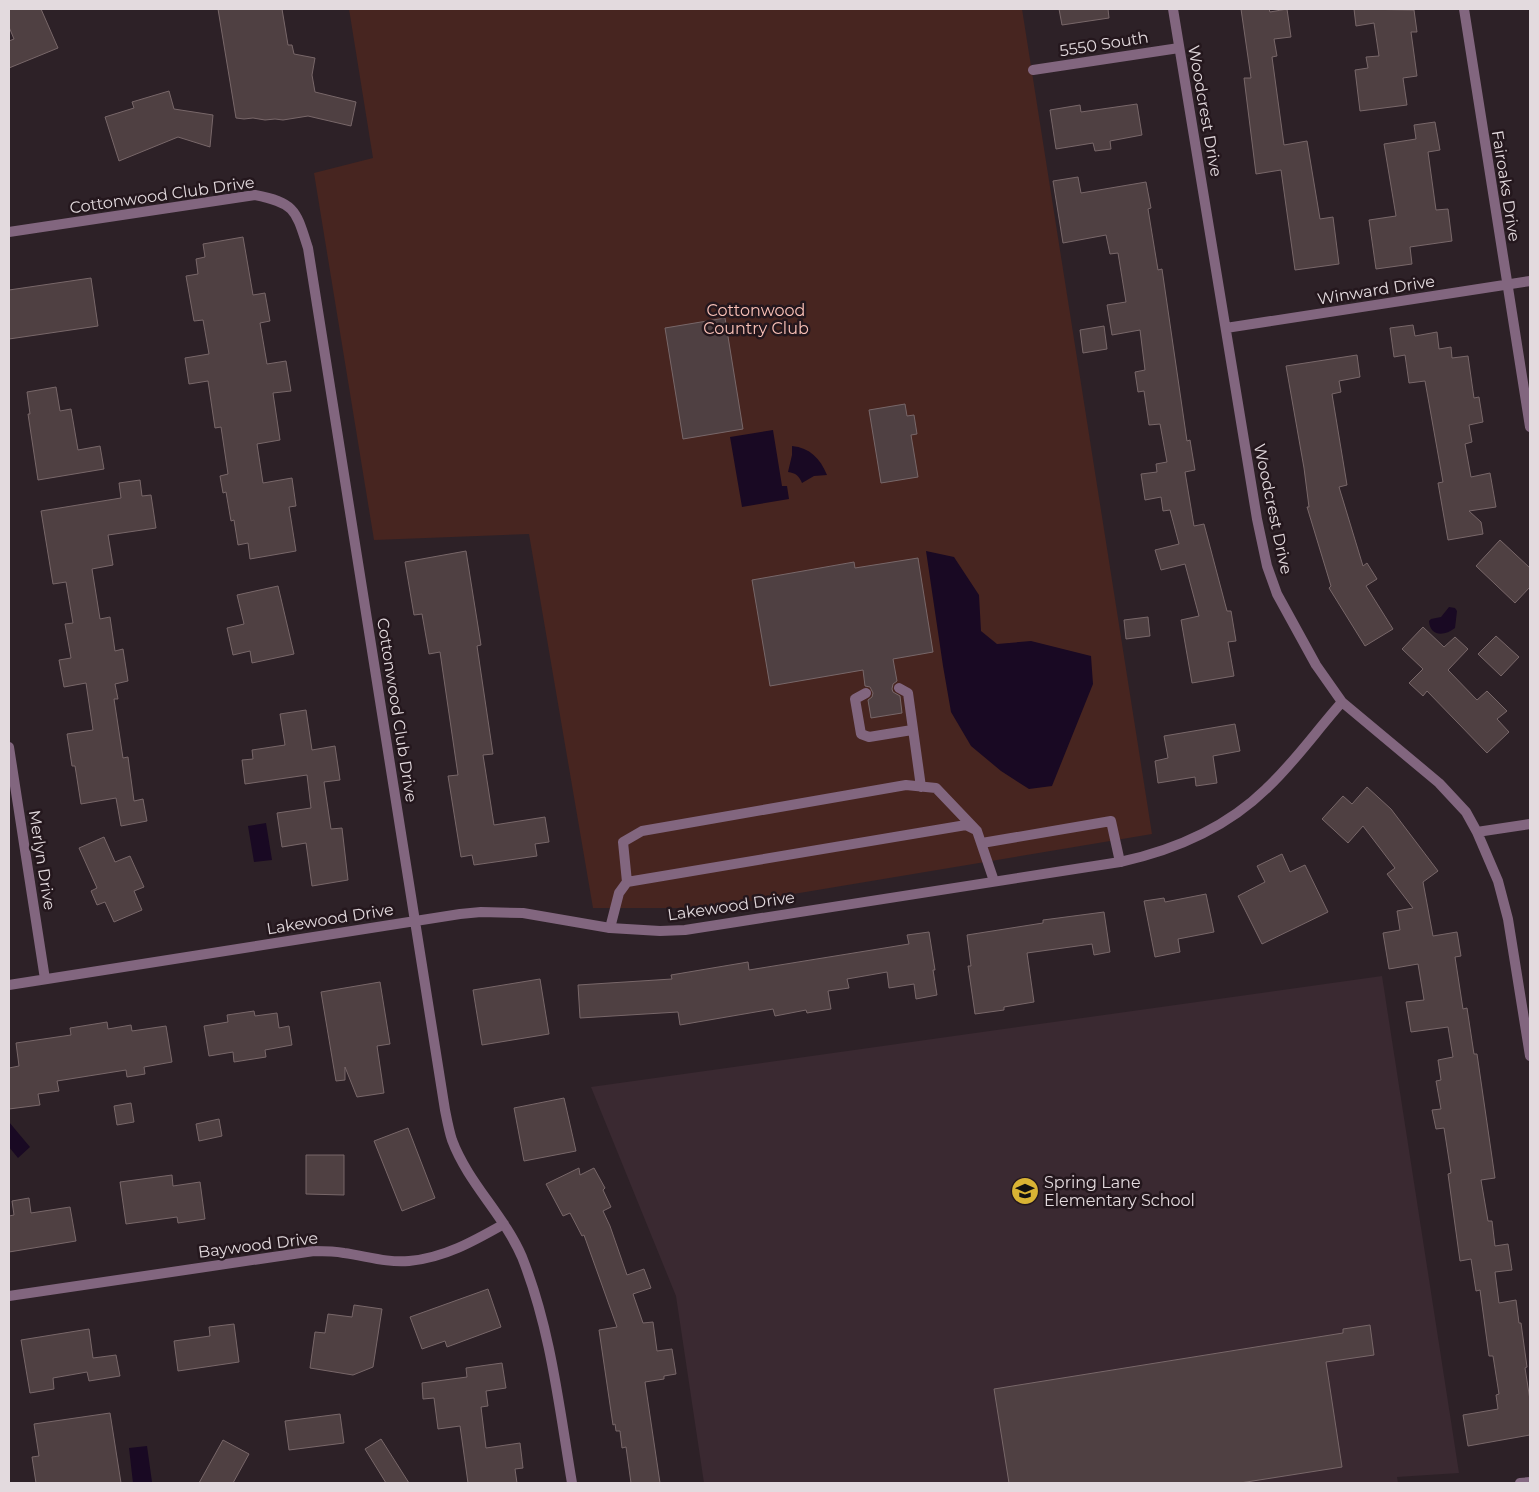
<svg xmlns="http://www.w3.org/2000/svg" width="1539" height="1492" viewBox="0 0 1539 1492" font-family="Montserrat,sans-serif">
<rect width="100%" height="100%" fill="#2d2127"/>
<!-- built -->
<path fill="#3a2931" d="M1382,976L1459,1473L1397,1477L1398,1483H704L676,1296L591,1087Z"/>
<!-- green -->
<path fill="#472520" d="M349,9H1022L1152,834L709,908H593L529,534L374,540L314,173L373,158Z"/>
<!-- water -->
<path fill="#190923" d="M773,430L782,486H787L789,499L742,507L730,437Z
M792,446C810,448 820,458 827,475L814,476L802,483C799,476 796,473 788,472L792,455Z
M926,551L954,557L979,595L981,631L997,644L1031,641L1091,656L1093,684L1052,786L1029,789L1001,771L971,746L951,712L943,666Z
M1449,607L1455,608L1457,611L1455,628C1445,636 1430,637 1429,621L1431,619L1441,617Z
M266,823L272,860L254,862L248,826Z
M9,1122L30,1147L18,1158L9,1147Z
M147,1446L152,1482L133,1483L129,1448Z"/>
<!-- building -->
<path fill="#4f4042" stroke="#786769" d="M9,9H41L58,48L9,68V41L14,39L9,27Z
M218,9H282L288,45H292L294,54L315,58L312,75L315,92L356,102L351,126L308,116L283,120L275,119L265,120L253,118L244,119L236,118Z
M1059,9H1108L1109,18L1062,25Z
M1241,9H1269L1270,12L1287,9L1291,37L1274,39L1277,56L1272,57L1284,145L1307,141L1320,219L1333,217L1339,264L1295,270L1281,170L1256,174L1244,78H1251Z
M1354,9L1414,10L1417,32H1411L1417,76L1403,78L1407,105L1360,111L1355,70L1368,68L1366,57L1379,56L1374,23L1356,26Z
M169,91L174,109L213,115L210,147L178,137L119,161L105,117L134,108L132,102Z
M1137,104L1142,135L1110,141L1111,149L1095,151L1093,143L1056,149L1050,110L1080,105L1081,112Z
M1435,122L1440,150L1428,152L1436,210L1448,209L1452,241L1410,247L1412,264L1376,269L1369,220L1396,216L1384,144L1416,139L1414,125Z
M1078,177L1081,193L1146,182L1151,208L1148,209L1158,270L1162,269L1187,441L1190,440L1195,470L1185,472L1194,526L1204,524L1227,611H1231L1236,641L1228,642L1234,676L1192,683L1181,620L1199,616L1185,564L1161,570L1155,550L1179,544L1170,510L1163,511L1161,497L1145,500L1141,474L1157,472L1156,464L1167,462L1160,424L1149,425L1144,391L1138,392L1135,372L1145,370L1140,330L1112,335L1107,305L1126,302L1118,253L1110,254L1106,235L1063,243L1053,181Z
M243,237L253,295L265,293L270,321L260,323L267,364L286,361L291,391L273,393L280,440L257,444L263,483L292,478L296,506L289,507L296,551L250,559L248,543L238,545L234,520L231,521L226,492L223,493L220,476L228,474L221,427L215,428L208,381L189,384L185,358L209,354L203,320L194,321L186,276L198,274L196,259L205,257L203,244Z
M91,278L98,326L9,339V290Z
M725,318L743,429L683,439L665,328Z
M1413,325L1415,336L1437,332L1439,349L1451,347L1452,358L1468,356L1474,398L1479,397L1483,422L1469,425L1472,442L1465,444L1471,477L1490,473L1496,507L1469,511L1481,522L1483,534L1448,540L1438,483L1443,482L1425,381L1409,383L1405,355L1394,357L1390,328Z
M1104,326L1107,349L1083,353L1080,330Z
M1357,355L1360,377L1339,381L1341,392L1332,394L1347,485L1339,487L1363,566L1367,563L1377,579L1366,586L1393,629L1365,646L1329,588L1331,586L1307,507H1309L1304,468L1286,366Z
M56,387L60,411L71,409L78,450L100,446L104,469L38,480L28,414H30L27,392Z
M905,404L907,416L914,415L917,434L911,435L918,477L881,483L869,410Z
M140,480L142,496L151,495L156,528L108,535L113,565L92,569L100,619L110,617L115,651L123,649L128,681L115,684L118,699H114L123,758L128,757L134,801L143,799L147,821L121,826L116,798L81,804L75,766H72L67,734L93,730L86,683L64,687L59,660L71,658L65,624L73,623L66,582L53,584L41,511L121,498L119,483Z
M1500,540L1530,568V587L1515,603L1476,566Z
M466,551L481,645L477,646L493,754L483,755L494,825L545,817L549,842L535,844L537,856L474,865L472,855L461,857L448,776L458,775L440,652L429,654L422,614L414,615L405,562Z
M918,558L933,652L893,659L897,681L893,684L892,689L893,692L900,696L902,713L871,718L868,700L872,697L873,693L870,687L865,686L863,670L770,686L752,580L854,562L855,568Z
M278,586L294,654L252,663L250,651L233,655L227,628L244,624L237,595Z
M1148,617L1150,636L1126,639L1124,620Z
M1423,627L1444,647L1455,637L1468,649L1448,670L1477,700L1487,691L1507,711L1497,719L1509,732L1487,753L1427,691L1423,696L1409,683L1423,669L1402,649Z
M1496,636L1519,657L1501,676L1478,654Z
M306,710L312,750L335,746L340,780L324,782L331,829L342,828L348,880L312,886L306,843L282,847L277,813L311,808L307,775L245,784L242,760L253,759L252,750L285,745L280,714Z
M1235,724L1240,751L1213,756L1217,783L1196,786L1195,777L1158,783L1155,761L1168,758L1164,736Z
M1367,787L1391,809L1438,871L1423,882L1433,936L1457,932L1461,956L1455,957L1463,1009L1467,1008L1474,1054H1477L1495,1178L1481,1180L1488,1221H1492L1495,1246L1508,1244L1512,1270L1495,1272L1499,1303L1516,1300L1519,1323H1521L1527,1367L1525,1368L1530,1400V1435L1468,1446L1463,1415L1498,1409L1496,1395L1499,1394L1493,1356H1489L1480,1290L1476,1291L1471,1259L1460,1261L1448,1174L1451,1173L1444,1128L1436,1129L1432,1110L1441,1109L1436,1081L1441,1080L1438,1060L1453,1057L1448,1027L1411,1032L1406,1002L1424,1000L1418,964L1389,969L1383,933L1400,930L1397,911L1413,908L1387,874L1395,868L1363,826L1348,843L1322,819L1343,796L1352,804Z
M104,837L115,862L130,856L144,887L134,891L142,910L114,922L105,902L97,905L91,891L97,888L79,848Z
M1282,854L1290,872L1305,865L1328,912L1262,944L1238,896L1265,882L1257,866Z
M1206,894L1214,932L1178,939L1180,952L1155,957L1144,901L1164,898L1165,902Z
M1104,912L1110,952L1094,955L1092,944L1027,953L1034,1002L1004,1007V1010L975,1014L968,966H971L967,935L1043,923V920Z
M929,932L935,970H933L937,995L916,999L914,984L889,988L887,972L847,979L849,988L828,991L831,1009L807,1013L806,1010L775,1016L773,1009L680,1025L678,1012L580,1018L578,985L672,979L671,975L748,962L749,970L909,944L907,935Z
M540,979L549,1034L482,1045L473,990Z
M380,982L390,1044L377,1046L384,1093L357,1097L345,1067V1080L336,1081L321,992Z
M254,1011L255,1016L277,1013L279,1028L289,1026L292,1045L265,1050L266,1057L234,1062L233,1052L209,1056L204,1026L228,1022L227,1015Z
M107,1022L108,1029L131,1025L132,1031L166,1026L172,1062L144,1067L145,1074L127,1077L126,1070L57,1081L59,1091L38,1094L40,1105L9,1109V1068L19,1066L16,1043L71,1035L70,1028Z
M564,1098L576,1151L524,1161L514,1108Z
M131,1103L134,1122L117,1125L114,1106Z
M219,1119L222,1136L199,1141L196,1124Z
M408,1128L435,1198L402,1211L374,1141Z
M306,1155H344V1195L306,1194Z
M579,1168L580,1175L594,1168L605,1188L603,1190L611,1207L603,1211L610,1226L627,1275L644,1269L651,1288L633,1294L643,1323L653,1322L657,1351L672,1349L676,1374L664,1376V1379L645,1382L660,1483H631L626,1447L622,1448L620,1431H616L615,1424L613,1425L599,1330L617,1327L584,1235L582,1236L570,1213L563,1216L546,1184Z
M172,1175L173,1186L200,1182L205,1219L178,1223L177,1217L126,1224L120,1182Z
M29,1198L31,1213L70,1207L76,1241L9,1252V1216L14,1215L12,1201Z
M488,1289L501,1327L447,1347L445,1341L422,1349L410,1317Z
M354,1305L382,1309L373,1367L353,1375L310,1368L315,1332L325,1333L328,1314L352,1317Z
M234,1324L239,1362L178,1371L174,1341L210,1336L209,1327Z
M1370,1325L1374,1355L1326,1362L1342,1467L1240,1483H1009L994,1389L1343,1333V1329Z
M89,1329L93,1358L116,1355L120,1376L89,1381L87,1372L53,1378L54,1389L30,1393L21,1340Z
M502,1363L506,1388L486,1391L488,1406L481,1407L486,1448L520,1443L523,1468L515,1469L517,1483H468L460,1426L438,1429L434,1398L423,1399L422,1383L467,1377L466,1368Z
M110,1413L121,1483H36L32,1457L39,1456L34,1424Z
M340,1414L344,1443L289,1450L285,1421Z
M381,1439L409,1483H386L365,1449Z
M223,1440L249,1454L233,1483H199Z"/>
<g fill="none" stroke-linecap="round" stroke-linejoin="round">
<!-- service -->
<path stroke="#82667f" stroke-width="10" d="M899,688L908,693L921,787
M866,693L855,699L861,734L869,737L912,730
M982,843L1111,821L1120,862
M627,882L623,842L642,831L906,785L936,788L977,831L994,881
M610,928L619,893L627,882L966,825L974,829"/>
<!-- minor -->
<path stroke="#82667f" stroke-width="10" d="M1173,9L1257,519L1267,566L1277,594L1316,665L1342,702L1439,783L1466,812L1477,832L1498,881L1508,919L1530,1056
M1464,9L1530,427
M1033,70L1179,48
M9,232L255,195C296,203 296,211 308,248L445,1110C447,1120 449,1131 452,1140C468,1183 504,1215 522,1257C551,1330 559,1407 572,1483
M1226,328L1530,281
M9,747L45,979
M1477,832L1530,824
M9,985L460,914L481,912L523,913L610,928L660,931L685,930L1120,862C1175,850 1226,828 1266,789C1294,763 1317,730 1342,702
M9,1296L314,1251C324,1251 334,1251 344,1253C366,1256 387,1263 409,1261C444,1258 474,1241 504,1224
M1520,1483L1530,1482"/>
</g>
<!-- icons -->
<defs>
<g id="school-disc" transform="scale(1.4375)"><circle r="9.5" fill="#d9b334" stroke="#24171d"/><path d="M0-5L7-2L0 1L-7-2ZM-4 1L0 2.5L4 1V4Q0 6-4 4Z" fill="#111"/></g>
</defs>
<g fill-rule="evenodd">
<use href="#school-disc" x="1025" y="1191"/>
</g>
<g text-anchor="middle" dominant-baseline="central" stroke-width="5" stroke-linejoin="round" paint-order="stroke">
<!-- street labels -->
<g font-size="16" fill="#e3dade" stroke="#24171d">
<text transform="translate(1104 44) rotate(-9)">5550 South</text>
<text transform="translate(1205 111) rotate(80)">Woodcrest Drive</text>
<text transform="translate(1506 186) rotate(81)">Fairoaks Drive</text>
<text transform="translate(162 195) rotate(-8)">Cottonwood Club Drive</text>
<text transform="translate(1376 290) rotate(-9)">Winward Drive</text>
<text transform="translate(1273 509) rotate(78)">Woodcrest Drive</text>
<text transform="translate(397 710) rotate(81)">Cottonwood Club Drive</text>
<text transform="translate(42 860) rotate(81)">Merlyn Drive</text>
<text transform="translate(731 906) rotate(-8)">Lakewood Drive</text>
<text transform="translate(330 919) rotate(-9)">Lakewood Drive</text>
<text transform="translate(258 1245) rotate(-7)">Baywood Drive</text>
</g>
<!-- park labels -->
<g font-size="16" fill="#fac1b7" stroke="#24171d">
<text x="756" y="310">Cottonwood<tspan x="756" dy="18">Country Club</tspan></text>
</g>
<!-- poi labels -->
<g font-size="16" fill="#e3dade" stroke="#24171d" text-anchor="start">
<text x="1044" y="1182">Spring Lane<tspan x="1044" dy="18">Elementary School</tspan></text>
</g>
</g>
<!-- border -->
<rect width="1539" height="1492" fill="none" stroke="#e3dade" stroke-width="20"/>
</svg>
